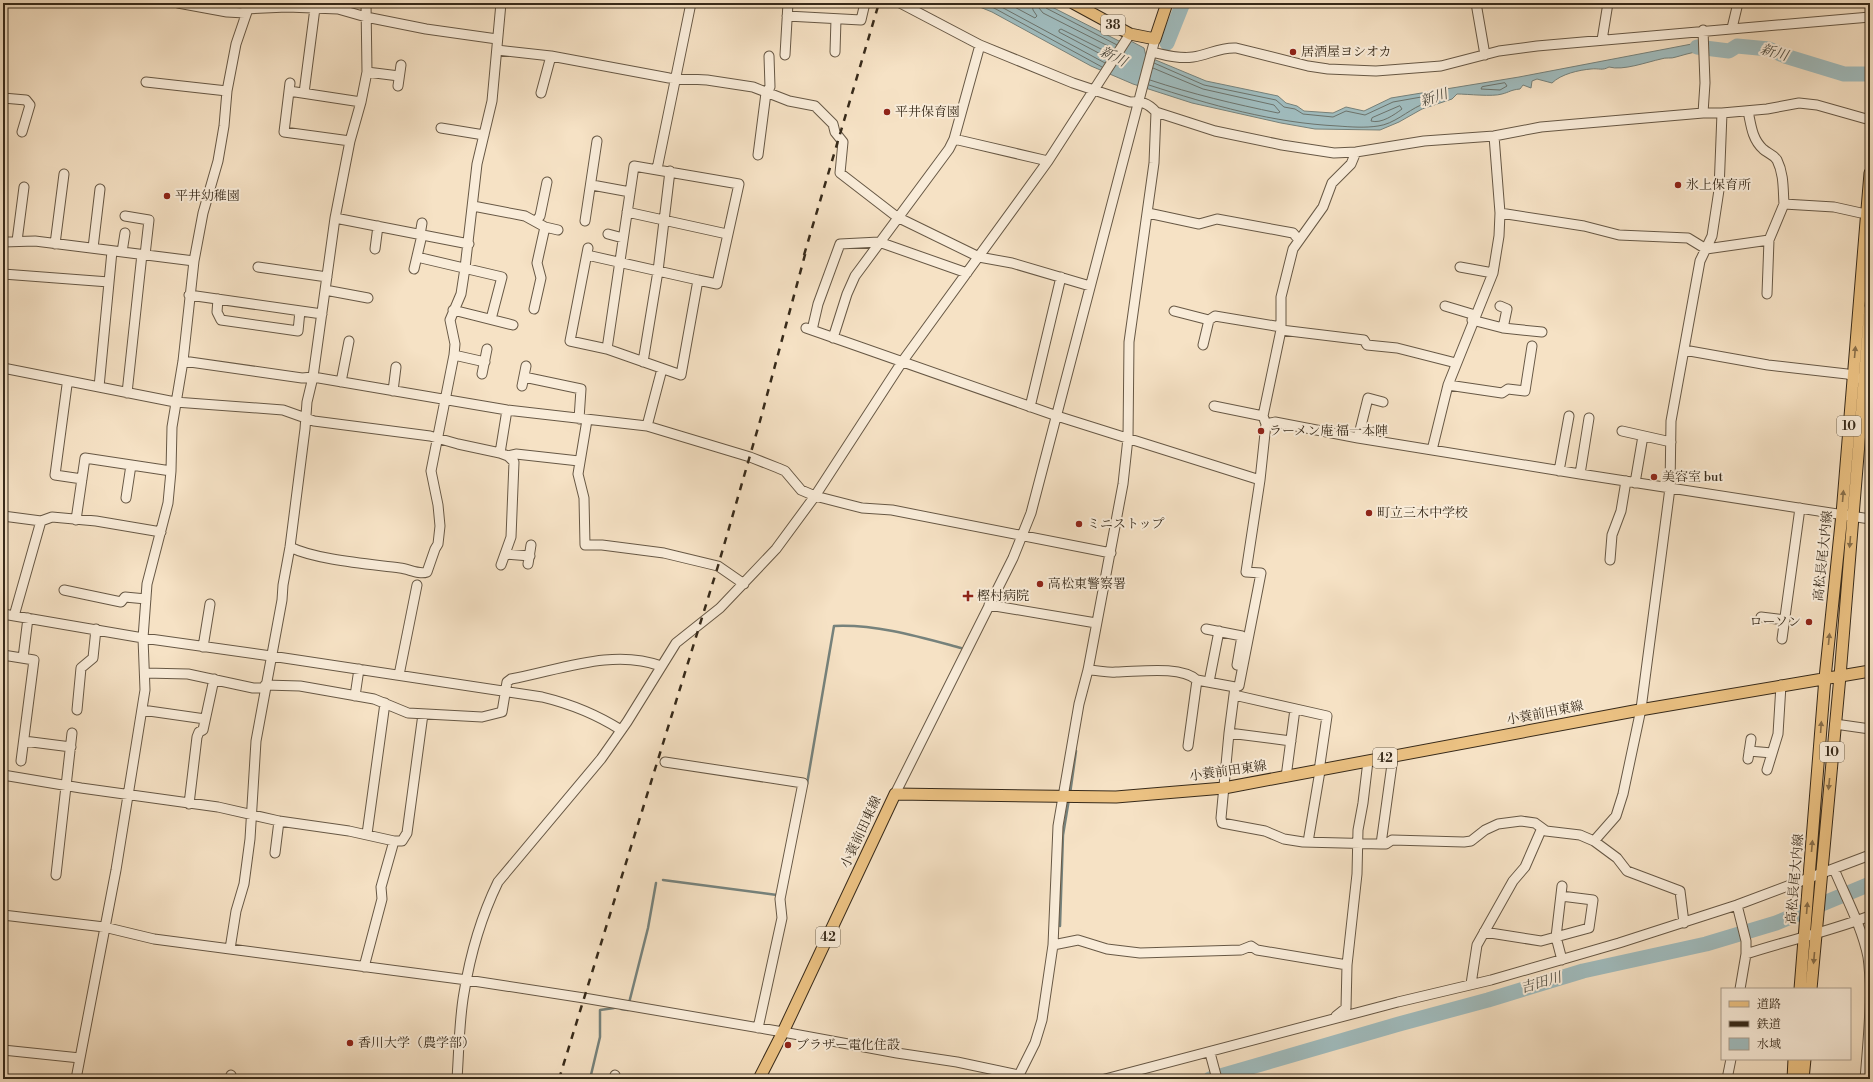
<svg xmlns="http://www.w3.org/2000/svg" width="1873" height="1082" viewBox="0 0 1873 1082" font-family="'Libre Bodoni','Noto Serif JP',serif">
<rect width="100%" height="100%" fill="#f6e2c5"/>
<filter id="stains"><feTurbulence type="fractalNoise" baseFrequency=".005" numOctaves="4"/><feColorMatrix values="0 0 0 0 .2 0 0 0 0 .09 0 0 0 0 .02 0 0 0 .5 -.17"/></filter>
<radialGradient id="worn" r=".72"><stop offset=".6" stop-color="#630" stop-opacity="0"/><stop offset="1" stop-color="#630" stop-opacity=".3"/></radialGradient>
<!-- water -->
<path fill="#a0bcbe" stroke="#76827c" d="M970,3H1044L1119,41L1125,38L1144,48L1146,56L1206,81L1278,96L1286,103L1297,106L1304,111L1333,113L1346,107L1364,111L1391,98L1519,77L1697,43L1716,44V49C1701,50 1690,53 1676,57C1671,59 1666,57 1661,59C1647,62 1623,71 1609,67C1602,71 1599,68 1591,69C1579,70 1561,74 1552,83L1537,79L1532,81L1531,88L1523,85L1520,89C1510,90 1510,92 1502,94C1492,97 1468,94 1457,94L1452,99L1422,109L1399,122L1380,130L1315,129L1281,123L1192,103L1133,84L1091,66L992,12Z"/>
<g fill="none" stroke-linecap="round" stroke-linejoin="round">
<!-- shore -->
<path stroke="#6c736c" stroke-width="1" d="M981,3L994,8L1102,67
M994,3L1105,63
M1007,3L1035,18L1037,16L1033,10L1032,3
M1038,3L1039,8L1043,13L1114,49
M1043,3L1046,8L1117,45
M1108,58L1059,32V30L1061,29L1111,54
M1150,80C1192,94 1234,104 1278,113L1280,112L1274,105L1203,89L1153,68
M1505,83L1507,86L1500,90L1481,89L1482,87Z
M1149,85C1210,105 1274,123 1338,126C1351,127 1365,128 1378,126C1394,124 1407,111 1421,105C1429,101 1441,100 1446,95L1444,93L1393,102L1365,115L1346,111L1333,117L1303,114L1295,109L1284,107L1276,100L1204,85L1154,63
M1400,106L1402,109C1394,115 1381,124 1371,121L1372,118Z"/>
<!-- stream -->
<path stroke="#76827c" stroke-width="2.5" d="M807,784L834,626C877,624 920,637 961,648
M1070,794L1076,751
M663,880L777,895
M1060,926L1063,835L1069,799
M629,1003L648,928L656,883
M621,1009L628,1010
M590,1079L600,1037V1010L614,1008"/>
<!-- river -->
<path stroke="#a0bcbe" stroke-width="15" d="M1167,43L1183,3
M1697,47L1729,51L1737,46L1769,49L1785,56L1844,74H1870
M1210,1079L1399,1024L1488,1000L1583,971L1706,944L1776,923L1870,884"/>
<!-- minor casing -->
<g stroke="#675845" stroke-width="11">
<path id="minor" d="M178,3L227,12L245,13
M900,3L980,45L1073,83L1130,102C1141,101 1148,103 1156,112L1154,163L1129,342L1128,438L1123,484L1088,670L1079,704L1058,826L1053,945L1042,1020L1035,1043L1019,1075
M1476,3L1485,55
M246,9L287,7L338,9L366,17L426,29L497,39
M787,16L861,20L865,3
M1732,28L1738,3
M1602,40L1608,3
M497,50L551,56L669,78L707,80L753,87L789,101L815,106L833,124L835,132L843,142L840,173L897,217L979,257L1012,263L1090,286
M835,52L836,19
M1152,52C1165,55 1179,59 1193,57C1208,55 1220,47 1236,48L1308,66L1328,69L1376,71L1441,66L1499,51L1537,46L1870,17
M785,55L788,3
M367,72L399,76
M146,82L227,91
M290,83L284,132L350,141
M398,86L401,65
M289,91L361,102
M304,93L315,8
M541,93L551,56
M3,98L26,100L30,105L22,132
M1748,111C1751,125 1752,139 1763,149C1767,153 1773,154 1777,160C1784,174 1783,189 1784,204
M1156,112L1215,131L1282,145L1334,153L1356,152L1424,141L1494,136L1541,127L1703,113
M1722,113L1767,109L1799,103L1817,105L1870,120
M441,128L484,135
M954,139L1048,161
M758,155L766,93L770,87L769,56
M634,166L739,184L717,284L698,280L681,375L607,349Z
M657,169L691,3
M592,185L630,192
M473,206L525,216L545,227L537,263L541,278L534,309
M627,212L727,234
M1148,213L1199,224L1217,219L1293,233L1299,240
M1500,213L1584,226L1619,235L1688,238L1706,249L1769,240L1784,204L1834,207L1861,213H1870
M125,216L149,220L145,255
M335,218L469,244
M536,221L540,216L547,182
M585,221L597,141
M545,227L558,230
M608,234L623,238
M420,235L422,223
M17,241L24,187
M3,242L35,241L194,261
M55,244L64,174
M93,248L100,189
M588,248L570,341L607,349
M375,249L378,226
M122,252L125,233
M587,255L698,280
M417,257L502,277L491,319
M258,267L327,277
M1460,267L1493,273
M414,269L422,235
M3,274L109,282
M325,290L368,298
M1767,294L1769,240
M189,295L322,314
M218,299L217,312L221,320L298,331L300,311
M1445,306L1475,315
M1500,306L1507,309L1503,328
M453,310L513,325
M1174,311L1209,320L1215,316L1281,327
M1472,320L1503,328L1542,332
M806,328L1057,416L1260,480L1266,424L1275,422L1358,438L1580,474L1870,519
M812,330L818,304L840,244L879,242L967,273
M1281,330L1364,340L1367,345L1397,348L1456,363
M833,338L847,294L855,276L949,149L954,139L980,45
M1203,345L1209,320
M1684,350L1768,365L1847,374L1870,382
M454,355L485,362
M183,361L302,378L313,377L507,410L647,426L750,457L778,468L785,471L801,490L815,496L862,508L892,510L1111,553
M643,362L658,271L670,171
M3,368L175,402L283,410L314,421L430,436L458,444L500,453
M482,374L487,349
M524,377L581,389L579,419
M341,382L349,341
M67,385L55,475L82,479
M1448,385L1502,393L1508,389L1525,391L1532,346
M522,386L526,366
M99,387L112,251
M393,391L396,367
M127,393L142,254
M1214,406L1263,416
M1030,407L1061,277
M587,420L578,474L584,498L585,545H602L664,553L718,566L744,584
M1266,424L1263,416L1281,330V297L1293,249L1323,207L1332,183L1351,164L1356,152
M647,426L662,369
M1622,431L1671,442
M1358,438L1368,398L1383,402
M1432,450L1448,385L1493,273L1499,236L1500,213L1494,136
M508,456L516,454L579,461
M1559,471L1569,416
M1580,474L1589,418
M1260,480L1246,572L1261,573L1239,686L1235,687L1229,733L1221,818L1222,823L1265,831L1284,839L1303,842L1381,844H1386L1392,840L1464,842L1471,841L1485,830L1498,824L1521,821L1535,823L1546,831L1580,835L1594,841L1617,858L1627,871L1680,891L1684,923
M1635,483L1643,436
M126,498L131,465
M3,516L41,521L52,517L96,521L161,532
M76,520L85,458L171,471
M290,547C316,560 370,564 400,568C409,569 419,575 427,572L435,549L438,544L440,526L438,505L431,471L454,355L455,344L450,320L461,294L465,268L477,164L492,101L501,3
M505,554L530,556
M1610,560L1612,535L1621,511L1626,481
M528,564L531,545
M501,565L511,537L514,462L508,456L500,453L507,410
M64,590L121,602L125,597L146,599
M989,605L1096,623
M3,614L143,638L271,656L542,697C571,704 596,714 621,730
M14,616L41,521
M1761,617L1785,620
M1206,629L1242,636L1237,665
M1782,639L1800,508
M203,647L210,604
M3,655L34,660L21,761
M23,658L28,618
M1088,670C1097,670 1107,673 1116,672C1137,672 1180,665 1197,680
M145,673L188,674L253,688H265
M399,675L417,585
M1209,682L1219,631
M265,685L300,686L374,699L408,713L482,717L502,712L507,682L511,679C560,670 613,648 661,666
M1234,695L1327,716L1319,771
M355,696L359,669
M77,710L81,668L93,658L96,629
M142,710L205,719
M1835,724L1870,729
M1229,733L1291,741
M24,741L71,747
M1188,746L1197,680L1235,687
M1749,751L1772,753
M1748,759L1751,739
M665,762L803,783L780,899L782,918L758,1028
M1767,770L1778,734L1781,685
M3,775L81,788L218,807L279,821L349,831L394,841H402L407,833L423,714
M1286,777L1295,709
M895,794L1013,558L1031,513L1155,39
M189,804L197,737L199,732L203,730L214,679
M367,834L385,703
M1594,841L1616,816L1623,794L1641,709L1670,488L1671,421L1700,261L1712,236L1719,190L1722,113H1703L1705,83L1703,30
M1308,842L1320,771
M1381,844L1393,757
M275,853L279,821
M1834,869C1846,898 1862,927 1868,957C1873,992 1868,1043 1865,1079
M56,875L72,733
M1737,905L1746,941V954L1740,989
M3,915L104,927L154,939L467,980L584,998L783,1032L897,1053L957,1062L1019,1075L1020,1079
M1484,932L1541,941L1589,928L1593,900L1561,896
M1053,945L1078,940L1107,949L1140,953L1241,950L1251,946L1257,950L1347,965
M230,949L236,911L244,884L250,839L256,741L282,600L283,585L290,547L305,429L307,402L313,377L335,218L350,141L361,102L367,72L366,3
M1746,954C1786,941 1827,932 1867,917L1870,919
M1562,960L1556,937L1562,886
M364,967L382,899L381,887L394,841
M1471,984L1477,945L1513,881L1525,867L1542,828
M1336,1016L1346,1008L1347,965L1357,874L1358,830L1363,803L1368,761
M3,1050L80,1058
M1210,1053L1217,1079
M76,1079L116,870L145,690L143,638L147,584L168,503L171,471L172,427L183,361L194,261L203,213L218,161L224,126L227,91L236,44L250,3
M230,1079L231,1075
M457,1079C459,1051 459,1021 464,993C470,956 481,917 498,882L601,759L627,722L676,643L720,608L776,549L815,496L902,362L1048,161L1130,34
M614,1079L615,1075
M1105,1079L1398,1002L1491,980L1619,943L1737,905L1870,855
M1727,1079L1731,1059"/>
</g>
<!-- major casing -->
<g stroke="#372a1a" stroke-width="13">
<path id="major" d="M1073,3L1130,34L1155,39L1167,3
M1800,989L1825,678L1842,514L1870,173
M1811,989L1840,676L1870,308
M759,1079L783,1032L895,794L1116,797L1224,788L1634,711L1870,671
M1793,1079L1794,1059
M1803,1079L1805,1059"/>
</g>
<!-- minor -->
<use href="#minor" stroke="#f9ecd9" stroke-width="9"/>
<!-- major -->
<use href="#major" stroke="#ebc182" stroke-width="11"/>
<!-- rail -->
<path stroke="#372a1a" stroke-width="2.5" stroke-dasharray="7 7" stroke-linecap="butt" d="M804,255L879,3
M559,1079L718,566L760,421L806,251"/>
</g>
<!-- one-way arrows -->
<defs><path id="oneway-solid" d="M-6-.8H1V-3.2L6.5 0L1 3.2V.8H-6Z"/></defs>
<g fill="#886e49">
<use href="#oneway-solid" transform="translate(1855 352) rotate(-85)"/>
<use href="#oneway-solid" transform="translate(1843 496) rotate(-85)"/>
<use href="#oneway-solid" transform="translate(1850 542) rotate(95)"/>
<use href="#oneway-solid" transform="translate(1829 639) rotate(-84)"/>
<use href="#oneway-solid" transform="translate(1821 727) rotate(-86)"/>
<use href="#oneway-solid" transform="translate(1829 784) rotate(96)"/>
<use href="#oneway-solid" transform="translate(1812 846) rotate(-85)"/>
<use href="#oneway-solid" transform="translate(1807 908) rotate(-85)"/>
<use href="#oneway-solid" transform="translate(1814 958) rotate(95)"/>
</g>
<!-- markers -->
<g fill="#8f2418" stroke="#f9ecd9" stroke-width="1.5">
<circle cx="1293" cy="52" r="4"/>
<circle cx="887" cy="112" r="4"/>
<circle cx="1678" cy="185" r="4"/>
<circle cx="167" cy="196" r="4"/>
<circle cx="1261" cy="431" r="4"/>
<circle cx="1654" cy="477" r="4"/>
<circle cx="1369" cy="513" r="4"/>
<circle cx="1079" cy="524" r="4"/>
<circle cx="1040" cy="584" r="4"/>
<path d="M966 590h4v4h4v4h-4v4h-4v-4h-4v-4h4z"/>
<circle cx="1809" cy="622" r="4"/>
<circle cx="350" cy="1043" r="4"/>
<circle cx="788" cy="1045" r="4"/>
</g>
<g text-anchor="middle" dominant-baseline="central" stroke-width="4" stroke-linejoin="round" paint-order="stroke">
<!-- shield labels -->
<g fill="#f9ecd9" stroke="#716453" stroke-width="1">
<rect x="1101" y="15" width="24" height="20" rx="3"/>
<rect x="1837" y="416" width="24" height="20" rx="3"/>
<rect x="1820" y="742" width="24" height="20" rx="3"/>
<rect x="1373" y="748" width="24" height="20" rx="3"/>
<rect x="816" y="927" width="24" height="20" rx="3"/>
</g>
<g font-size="12" font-weight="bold" fill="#372a1a">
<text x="1113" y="25">38</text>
<text x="1849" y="426">10</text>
<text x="1832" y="752">10</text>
<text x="1385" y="758">42</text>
<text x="828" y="937">42</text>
</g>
<!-- poi labels -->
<g font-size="13" fill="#372a1a" stroke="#f9ecd9" text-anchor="start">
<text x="1301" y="52">居酒屋ヨシオカ</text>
<text x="895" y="112">平井保育園</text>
<text x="1686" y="185">氷上保育所</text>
<text x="175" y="196">平井幼稚園</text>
<text x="1269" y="431">ラーメン庵 福一本陣</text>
<text x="1662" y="477">美容室 but</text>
<text x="1377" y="513">町立三木中学校</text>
<text x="1087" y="524">ミニストップ</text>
<text x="1048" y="584">高松東警察署</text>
<text x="977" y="596">樫村病院</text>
<text x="1801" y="622" text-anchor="end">ローソン</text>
<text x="358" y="1043">香川大学（農学部）</text>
<text x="796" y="1045">ブラザー電化住設</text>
</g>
<!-- street labels -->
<g font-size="13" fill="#372a1a" stroke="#f9ecd9">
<text transform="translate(1823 556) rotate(-84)">高松長尾大内線</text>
<text transform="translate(1545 713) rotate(-11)">小蓑前田東線</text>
<text transform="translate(1228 771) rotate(-8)">小蓑前田東線</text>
<text transform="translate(861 832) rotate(-65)">小蓑前田東線</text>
<text transform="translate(1795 879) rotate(-85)">高松長尾大内線</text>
</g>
<!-- water labels -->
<g font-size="14" font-style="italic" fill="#514e43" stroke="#f9ecd9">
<text transform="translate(1774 53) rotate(16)">新川</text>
<text transform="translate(1113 57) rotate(26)">新川</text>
<text transform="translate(1434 98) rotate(-18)">新川</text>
<text transform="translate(1541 983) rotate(-16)">吉田川</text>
</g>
</g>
<!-- margin -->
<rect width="1873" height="1082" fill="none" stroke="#f6e2c5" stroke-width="16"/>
<rect x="4" y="4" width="1865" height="1074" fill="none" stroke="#372a1a" stroke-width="2"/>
<rect x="8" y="8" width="1857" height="1066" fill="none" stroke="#372a1a"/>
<!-- legend -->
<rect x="1721" y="988" width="130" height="72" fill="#f9ecd9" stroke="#ab9e8d"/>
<rect x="1729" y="1001" width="20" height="6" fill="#ebc182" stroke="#ab9e8d"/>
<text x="1757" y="1008" font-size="12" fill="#372a1a">道路</text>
<rect x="1729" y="1021" width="20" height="6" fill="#372a1a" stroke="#ab9e8d"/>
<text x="1757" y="1028" font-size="12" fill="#372a1a">鉄道</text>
<rect x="1729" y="1038" width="20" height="12" fill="#a0bcbe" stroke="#ab9e8d"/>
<text x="1757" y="1048" font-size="12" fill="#372a1a">水域</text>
<rect width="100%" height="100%" filter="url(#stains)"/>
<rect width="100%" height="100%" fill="url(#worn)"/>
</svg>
